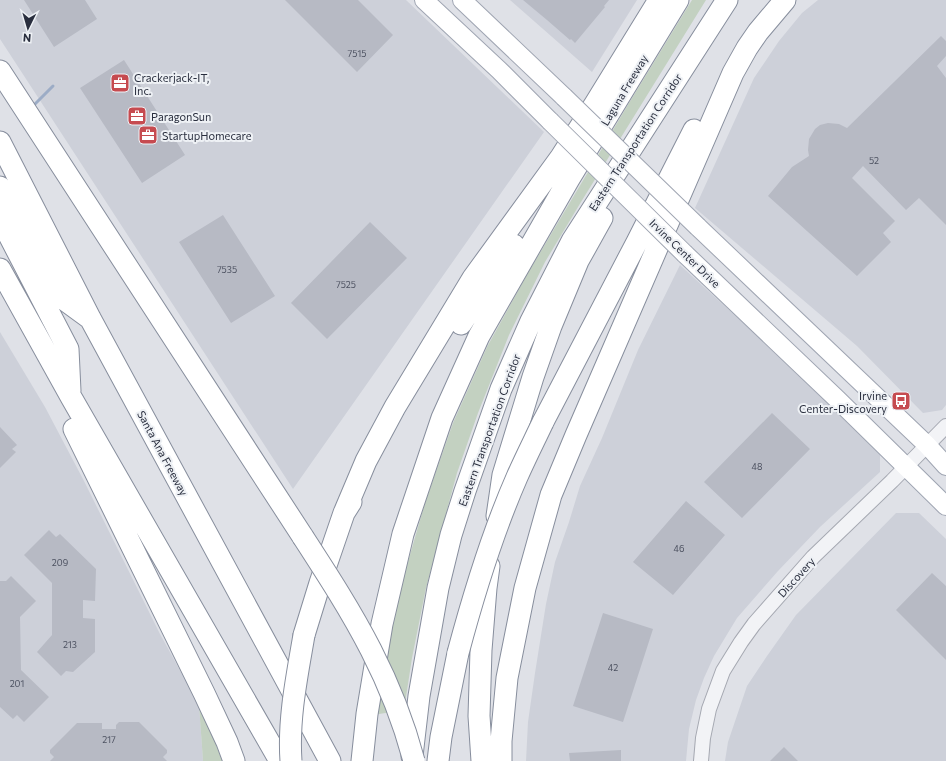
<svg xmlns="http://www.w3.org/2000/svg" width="946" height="761" viewBox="0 0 946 761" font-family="Commissioner,sans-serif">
<rect width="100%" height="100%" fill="#dfe1e7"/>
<!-- built -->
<path fill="#cdd0d9" d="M0,0H406L544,132L293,489L0,39Z
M510,0H637L592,72Z
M818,0H946V405L942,410L923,413L857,346L695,208L754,78L779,41L802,13Z
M680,265L780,357L880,451V472L820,527L778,571L737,618L714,656L704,678L696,700L689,729L686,761H526L528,722L535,673L546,604L555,562L569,522L580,486L602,438L638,350Z
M0,332L45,407L84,481L160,634L199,705L203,761H0Z
M896,513H919L946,539V761H725L728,742L747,686L767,656L796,615Z"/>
<!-- green -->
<path fill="#c3d1c1" d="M692,0H706L581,202L545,262L509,335L478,413L457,473L426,588L412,658L404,710L373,715L386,651L405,572L425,503L453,423L487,347L528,273L629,103Z
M199,705L212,733L222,761H203Z"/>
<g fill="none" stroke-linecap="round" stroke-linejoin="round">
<!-- stream -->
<path stroke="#9cacc6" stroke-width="3" d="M35,104L53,86"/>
</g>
<!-- building -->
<path fill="#b7bac4" d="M24,0H85L97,19L54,47Z
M285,0H358L393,35L357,72Z
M523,0H609L604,6L605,7L575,43L571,39L570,40L547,20Z
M941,36L946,41V56L937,66L946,78V225L919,198L906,210L863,166L852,178L895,221L883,233L891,242L857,276L768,196L792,167L809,156L808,150L809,139L815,129L820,125L828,123L839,124L847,128Z
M124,60L185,155L142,183L80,88Z
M223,215L275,296L231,323L179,242Z
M370,222L407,258L327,339L291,303Z
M772,413L810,449L742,518L704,482Z
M0,427L17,445L12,449L16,452L0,468Z
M686,501L725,535L673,595L633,562Z
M49,530L56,537L60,534L96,569L95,601L83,600V618L95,619V652L73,672L66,671L61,676L37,652L52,635V583L24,555Z
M932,573L946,586V660L896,610Z
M11,576L36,601L20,617L21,670L49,697L24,722L17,715L13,719L0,707V581H6Z
M603,613L653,629L623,722L573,706Z
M119,722H139L167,750V753L163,757L167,761H50L54,757L50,753V750L77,723H102V729H116V725Z
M784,747L798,761H770Z
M621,750V761H570L569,753Z"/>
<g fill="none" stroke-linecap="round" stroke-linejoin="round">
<!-- minor casing -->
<g stroke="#a5a8b1" stroke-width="16">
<path id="minor" d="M701,761L703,738L709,709L723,671L741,642L754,624L813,557L892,481L946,426"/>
</g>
<!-- major casing -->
<g stroke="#9fa5b2" stroke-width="20">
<path id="major" d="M424,0L499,70L550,121
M462,0L564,97
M698,227L927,445L946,466
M685,254L837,399L946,506"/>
</g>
<!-- highway casing -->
<g stroke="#878e9d" stroke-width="23">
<path id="highway" d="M0,71L303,537
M0,142L90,318L330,761
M0,187L62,298L88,317
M0,218L68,349L70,391
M0,269L71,397L280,761
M461,324L514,245
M543,422L637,242L694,130
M74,429L204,693L227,742L234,761
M344,513L366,461L395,407L473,278L561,157L595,104L659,0
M497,516L503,475L533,377L551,326L578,261L602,218
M304,635L320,583L344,513L351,502
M412,756L419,696L438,588L451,535L465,491L501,389L531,321L572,241L727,0
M362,761L367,714L382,624L403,534L442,418L479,336L569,179L678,0
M438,761L441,737L458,653
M482,761L479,716L481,650L486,588L489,566
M501,761V741L507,678L525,588L551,495L576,435L733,73L747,48L758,32L785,0"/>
</g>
<!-- minor -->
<use href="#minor" stroke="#f2f3f6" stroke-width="14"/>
<!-- major -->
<use href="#major" stroke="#fff" stroke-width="18"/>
<!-- highway -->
<use href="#highway" stroke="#fff" stroke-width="21"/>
<!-- major-bridge casing -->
<g stroke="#9fa5b2" stroke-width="20" stroke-linecap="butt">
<path id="major-bridge" d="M564,97L698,227
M550,121L685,254"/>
</g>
<!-- highway-bridge casing -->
<g stroke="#878e9d" stroke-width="23" stroke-linecap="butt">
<path id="highway-bridge" d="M303,537C327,574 351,611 371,650C389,685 404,723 414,761
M458,653C474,593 492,534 517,477C525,459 534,441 543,422
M291,761C288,719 297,676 304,635"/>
</g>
<!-- major-bridge -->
<use href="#major-bridge" stroke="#fff" stroke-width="18"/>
<!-- highway-bridge -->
<use href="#highway-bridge" stroke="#fff" stroke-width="21"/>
</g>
<!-- icons -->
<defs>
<g id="office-square" transform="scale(1)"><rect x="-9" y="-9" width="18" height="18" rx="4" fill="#c64b50" stroke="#eef1f5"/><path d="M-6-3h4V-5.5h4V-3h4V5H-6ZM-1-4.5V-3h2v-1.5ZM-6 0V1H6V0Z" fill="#fff"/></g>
<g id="bus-square" transform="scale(1)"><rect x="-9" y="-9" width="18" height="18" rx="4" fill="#c64b50" stroke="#eef1f5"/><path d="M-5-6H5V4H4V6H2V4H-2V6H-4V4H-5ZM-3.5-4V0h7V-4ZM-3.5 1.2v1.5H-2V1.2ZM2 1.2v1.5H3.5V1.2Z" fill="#fff"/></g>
</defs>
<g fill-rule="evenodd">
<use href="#office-square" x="120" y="83"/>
<use href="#office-square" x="137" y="116"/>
<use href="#office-square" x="148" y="135"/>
<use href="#bus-square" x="901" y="401"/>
</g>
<g text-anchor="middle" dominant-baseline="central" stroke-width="4" stroke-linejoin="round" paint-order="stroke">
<!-- number labels -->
<g font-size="9" fill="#4c5160">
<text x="357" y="53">7515</text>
<text x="874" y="160">52</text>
<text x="227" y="269">7535</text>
<text x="346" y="284">7525</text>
<text x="757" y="466">48</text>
<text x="679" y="548">46</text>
<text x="60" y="562">209</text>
<text x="70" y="644">213</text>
<text x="613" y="667">42</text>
<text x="17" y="683">201</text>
<text x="109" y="739">217</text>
</g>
<!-- poi labels -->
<g font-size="11" fill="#292e3e" stroke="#eef1f5" text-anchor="start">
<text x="134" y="77">Crackerjack-IT,<tspan x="134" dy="13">Inc.</tspan></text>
<text x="151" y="116">ParagonSun</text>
<text x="162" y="135">StartupHomecare</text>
<text x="887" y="395" text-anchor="end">Irvine<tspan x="887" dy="13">Center-Discovery</tspan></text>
</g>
<!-- street labels -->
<g font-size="11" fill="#292e3e" stroke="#eef1f5">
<text transform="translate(624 90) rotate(-59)">Laguna Freeway</text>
<text transform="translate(635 142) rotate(-57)">Eastern Transportation Corridor</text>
<text transform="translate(685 253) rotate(44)">Irvine Center Drive</text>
<text transform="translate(489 430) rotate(-70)">Eastern Transportation Corridor</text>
<text transform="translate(163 453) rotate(62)">Santa Ana Freeway</text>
<text transform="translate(796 577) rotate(-48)">Discovery</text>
</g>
</g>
<!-- north arrow -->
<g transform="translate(28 28) rotate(185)" stroke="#eef1f5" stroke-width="3" paint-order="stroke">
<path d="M0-3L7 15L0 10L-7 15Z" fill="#292e3e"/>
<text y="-6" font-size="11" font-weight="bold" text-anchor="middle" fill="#292e3e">N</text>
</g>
</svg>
